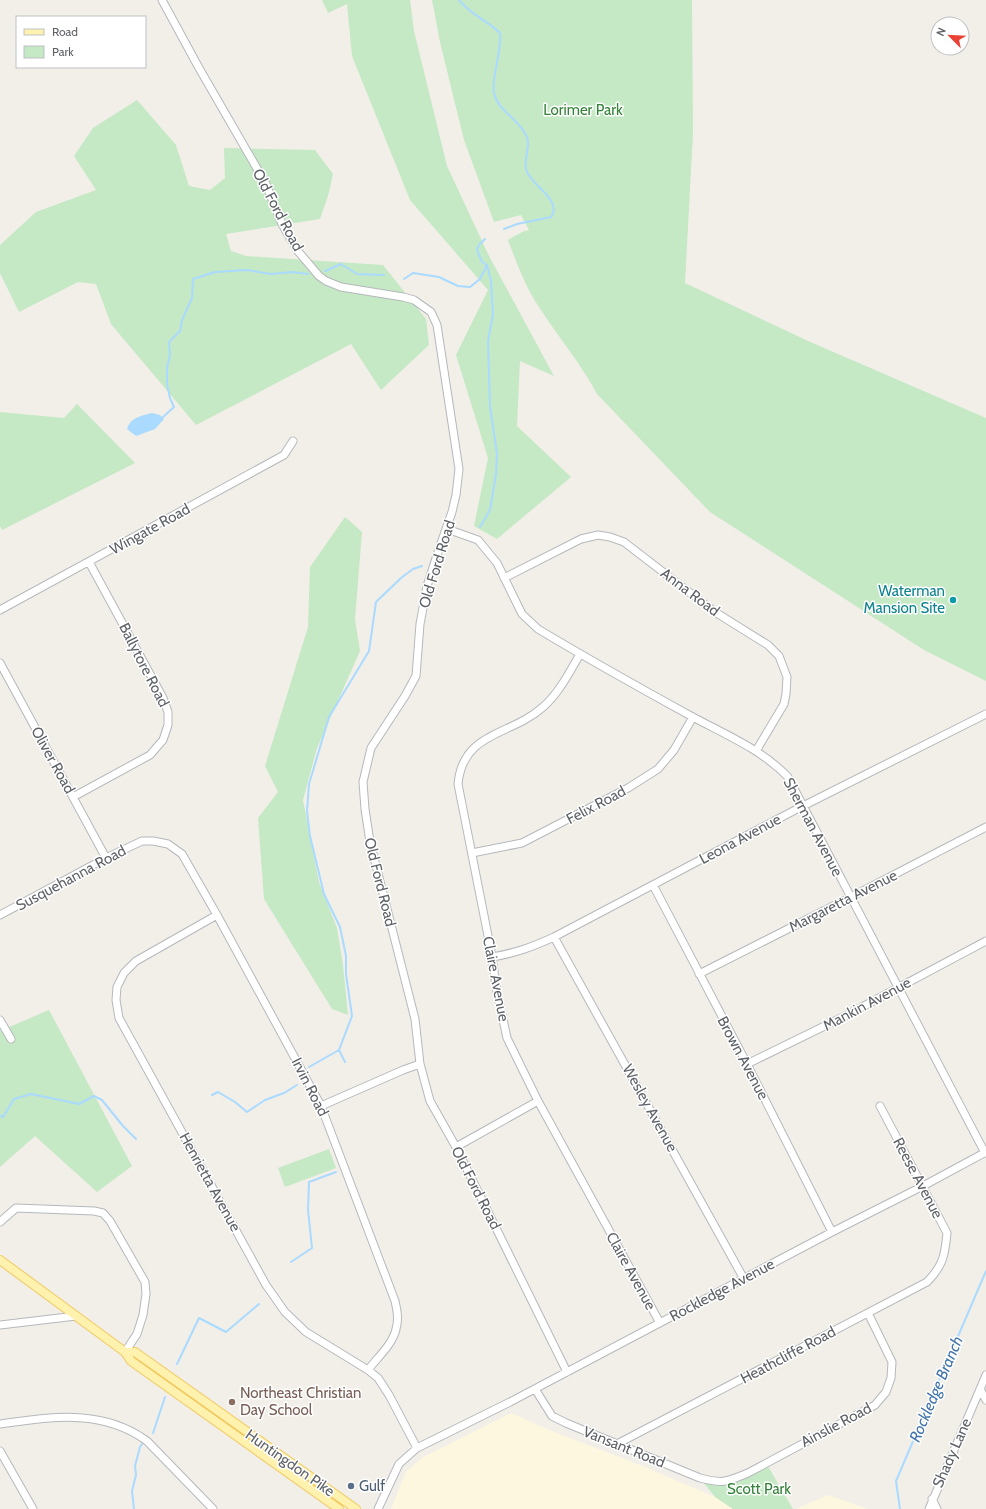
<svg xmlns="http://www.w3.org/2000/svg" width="986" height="1509" viewBox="0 0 986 1509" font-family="Cabin,sans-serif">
<rect width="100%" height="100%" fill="#f1efe8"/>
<!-- commercial -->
<path fill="#fef7e0" d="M511,1413L547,1429L645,1467L715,1497L733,1509H391L406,1472L423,1457Z
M828,1495L868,1509H796Z"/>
<!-- green -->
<path fill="#c5e8c5" d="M322,0H410L414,31L447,166L489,256L554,376L520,361L517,426L571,477L497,539L474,526L488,458L456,355L488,290L410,200L352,56L347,4L328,13Z
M432,0H692L693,133L685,283L808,341L986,418V681L924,650L710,512L597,394C580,362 558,337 539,307C525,286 517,264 508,240L522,232L529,230L521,215L494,222L464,140L440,42Z
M137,100L176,145L189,186L210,190L225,178L224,148L315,150L333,174L328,196L320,219L226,234L231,251L246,256L383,265L426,319L429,345L381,390L351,344L196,425L111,324L96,284L78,282L19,312L0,273V245L36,212L96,190L74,156L93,128Z
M77,404L135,463L2,530L0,526V412L64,418Z
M345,517L362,532L355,619L360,651L317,748L303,800L319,882L337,928L343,965L348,1015L332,1009L264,899L258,818L278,792L265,766L308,627L310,567Z
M49,1010L132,1166L97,1192L35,1136L0,1167V1031Z
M329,1149L336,1168L285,1187L278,1168Z
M766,1463L793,1509H733L715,1497L700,1478L727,1482Z"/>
<!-- water -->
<path fill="#aadaff" d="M152,413L160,415L164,419L155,429L136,436L127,429C131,417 141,416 152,413Z"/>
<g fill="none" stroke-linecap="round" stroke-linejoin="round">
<!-- stream -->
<path stroke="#aadaff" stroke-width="2" d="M459,0C472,16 487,20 500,33C502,53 491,77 494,93C498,112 520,119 527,137C531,148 522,161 527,172C532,185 563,201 551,217L517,224L504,229
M485,239L479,245L477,250L482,262L487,265
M325,271L341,264L357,274L384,275
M404,279L413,273L439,277L458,286L470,287L480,279L487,265
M163,417L174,407L170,398L167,384V368L170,355L169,342L180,331L182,320L192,298L193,279L215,272L247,270L271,274L292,272L308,274
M480,527L490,510L496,474L497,454L490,406L488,341L493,314L491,281L487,265
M339,1050L345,1062
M309,1067L339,1050L352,1016L346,974V956L340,927L324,894L310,836L307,811L309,784L329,717L369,651L376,602L401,578L413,569L422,566
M212,1095L218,1092L235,1102L247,1112L265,1100L284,1093L297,1085
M0,1116L3,1117L14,1099L31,1094L79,1104L94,1096L102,1100L123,1126L136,1139
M291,1262L312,1248L308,1210L309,1182L336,1172
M177,1364L199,1318L226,1332L259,1304
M153,1433L165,1397
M134,1509L132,1491L136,1475L135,1466L140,1447L142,1444
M900,1509L896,1481L986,1271"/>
<!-- minor casing -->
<g stroke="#b5b8bc" stroke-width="9">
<path id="minor" d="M162,0L199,68L266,184L282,224L297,250L319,276L326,281L341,287L403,297L414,300L431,312L437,325L459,469L456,495L452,512L438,552L427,586L420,624L416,676L405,696L371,748L363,782L365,809L370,842L415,1019L420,1064L430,1101L456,1147L567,1372
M447,529L478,540L497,563L522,614L538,629C588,659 640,688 691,716C726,735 761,749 788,777L985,1153
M504,578L581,539L598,535L610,537L624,542L715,612L768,645L779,656L787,677L786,694L784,704L756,751
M0,610L284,455L293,441
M580,654C569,673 559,693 543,707C511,736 463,731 458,784L491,951L497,992L507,1038L538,1101L660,1323
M0,663L106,858
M73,797L150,755L163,740L168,725V712L163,698L89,562
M472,853L522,843L628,788L658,769L674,750L693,717
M653,885L747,1064L832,1232
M0,915L106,858L142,841H153L168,844L182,854L217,915L321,1106L395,1301C397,1310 399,1319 396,1329C393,1344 377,1358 368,1370
M217,915L136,961L124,973L117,987L116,1000L119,1018L266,1285L285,1312L306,1332L368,1370L378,1378L389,1395L417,1448
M554,937L744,1279
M492,957C516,953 532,947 554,937L797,809L986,714
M699,974L851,897L986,827
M0,1020L11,1039
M747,1064L845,1016L986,941
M321,1106L403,1070L420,1064
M456,1147L538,1101
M0,1222L16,1208L94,1211L103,1213L110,1221L145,1282L146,1294L143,1315L137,1334L125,1352
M0,1325L76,1316
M535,1389L552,1416L566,1423L700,1478C723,1484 726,1482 748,1473L875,1405L886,1392L891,1378L892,1362L868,1313
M980,1389L986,1400
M0,1424C51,1417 102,1408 147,1441L213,1509
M617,1444L927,1282C943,1266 945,1255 947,1233L880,1106
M0,1451L33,1509
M932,1499L937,1509
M378,1509L399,1464L417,1448L510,1402L832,1232L923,1186L986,1152
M929,1509L986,1375"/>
</g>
<!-- major casing -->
<g stroke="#f2c960" stroke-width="10">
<path id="major" d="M0,1260L125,1352L131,1361L339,1509
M125,1352H135L356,1509"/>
</g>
<!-- minor -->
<use href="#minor" stroke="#fff" stroke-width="7"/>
<!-- major -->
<use href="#major" stroke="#fff2af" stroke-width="8"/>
</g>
<!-- markers -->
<circle fill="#0f9aa8" stroke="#fff" stroke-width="1.5" cx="953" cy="600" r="4"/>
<circle fill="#8d6e63" stroke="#fff" stroke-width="1.5" cx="232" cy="1402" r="4"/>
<circle fill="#5c6f8a" stroke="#fff" stroke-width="1.5" cx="351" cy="1486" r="4"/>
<g text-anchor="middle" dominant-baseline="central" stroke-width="3" stroke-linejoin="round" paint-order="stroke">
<!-- park labels -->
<g font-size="15" fill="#348238" stroke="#fff">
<text x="583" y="110">Lorimer Park</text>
<text x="759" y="1489">Scott Park</text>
</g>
<!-- street labels -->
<g font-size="15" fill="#5f6368" stroke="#fff">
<text transform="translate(278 210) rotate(62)">Old Ford Road</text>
<text transform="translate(150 529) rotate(-29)">Wingate Road</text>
<text transform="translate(437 564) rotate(-73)">Old Ford Road</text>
<text transform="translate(690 592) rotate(37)">Anna Road</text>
<text transform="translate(144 665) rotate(63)">Ballytore Road</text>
<text transform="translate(53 760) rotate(61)">Oliver Road</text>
<text transform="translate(596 805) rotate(-28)">Felix Road</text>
<text transform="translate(813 827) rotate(62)">Sherman Avenue</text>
<text transform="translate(740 839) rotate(-28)">Leona Avenue</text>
<text transform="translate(71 878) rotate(-28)">Susquehanna Road</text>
<text transform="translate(380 882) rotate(76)">Old Ford Road</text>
<text transform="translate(843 901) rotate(-27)">Margaretta Avenue</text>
<text transform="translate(496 979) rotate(79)">Claire Avenue</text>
<text transform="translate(867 1004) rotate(-28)">Mankin Avenue</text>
<text transform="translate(743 1058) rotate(62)">Brown Avenue</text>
<text transform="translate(310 1087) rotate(63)">Irvin Road</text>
<text transform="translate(650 1108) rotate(61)">Wesley Avenue</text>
<text transform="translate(918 1178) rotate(62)">Reese Avenue</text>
<text transform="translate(210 1182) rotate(61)">Henrietta Avenue</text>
<text transform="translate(476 1188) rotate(63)">Old Ford Road</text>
<text transform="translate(631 1271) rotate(61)">Claire Avenue</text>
<text transform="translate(722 1290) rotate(-28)">Rockledge Avenue</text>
<text transform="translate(788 1355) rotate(-28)">Heathcliffe Road</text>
<text transform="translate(836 1425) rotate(-28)">Ainslie Road</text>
<text transform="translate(624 1447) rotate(22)">Vansant Road</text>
<text transform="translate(952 1453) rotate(-66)">Shady Lane</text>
<text transform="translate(290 1463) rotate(35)">Huntingdon Pike</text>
</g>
<!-- culture labels -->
<g font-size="15" fill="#0d838f" stroke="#fff" text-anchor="end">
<text x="945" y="591">Waterman<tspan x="945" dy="17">Mansion Site</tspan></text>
</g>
<!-- education labels -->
<g font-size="15" fill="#785e54" stroke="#fff" text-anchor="start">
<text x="240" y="1393">Northeast Christian<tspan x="240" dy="17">Day School</tspan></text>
</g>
<!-- service labels -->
<g font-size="15" fill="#4e5e75" stroke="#fff" text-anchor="start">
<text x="359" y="1486">Gulf</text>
</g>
<!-- water labels -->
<g font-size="16" font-style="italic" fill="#4174aa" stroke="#fff">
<text transform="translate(936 1389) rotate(-67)">Rockledge Branch</text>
</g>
</g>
<!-- legend -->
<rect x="16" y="16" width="130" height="52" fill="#ffffff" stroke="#bfc1c3"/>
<rect x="24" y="29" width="20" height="6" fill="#fff2af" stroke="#bfc1c3"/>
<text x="52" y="36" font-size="12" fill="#5f6368">Road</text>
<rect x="24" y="46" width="20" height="12" fill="#c5e8c5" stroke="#bfc1c3"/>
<text x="52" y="56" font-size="12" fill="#5f6368">Park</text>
<!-- north arrow -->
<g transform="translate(950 36) rotate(294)"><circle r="19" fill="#ffffff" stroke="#bfc1c3"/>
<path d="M0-3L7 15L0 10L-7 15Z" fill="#ea4335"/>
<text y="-6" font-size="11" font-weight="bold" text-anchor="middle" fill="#5f6368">N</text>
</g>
</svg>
